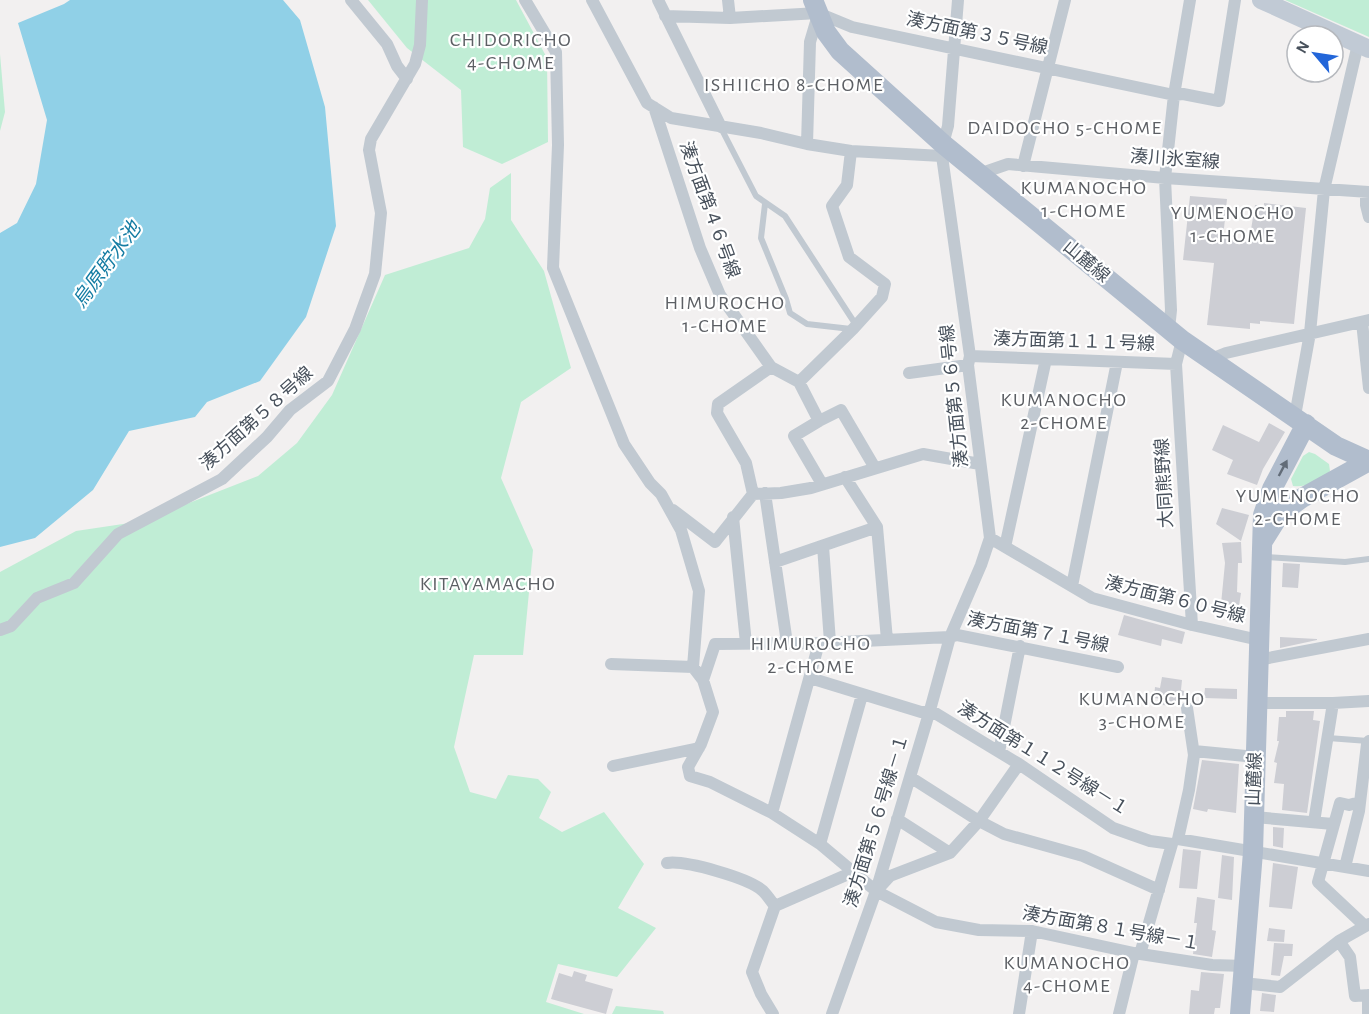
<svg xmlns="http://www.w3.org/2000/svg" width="1369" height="1014" viewBox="0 0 1369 1014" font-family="'Alegreya Sans','Noto Sans JP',sans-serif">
<rect width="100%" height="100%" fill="#f2f0f0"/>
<!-- green -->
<path fill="#c0edd5" d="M368,0H516L547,58L548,142L502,164L463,147L461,90L407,48Z
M1285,0H1369V37Z
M0,54L5,112L0,131Z
M511,173V220L544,271L571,368L521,402L501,478L533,550L523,655H474L454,747L470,792L496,799L508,775L538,779L551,792L539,818L562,832L604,812L644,864L618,908L656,928L617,977L558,964L546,1002L584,1014H0V572L76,531L143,521L258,476L297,443L332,395L385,275L469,248L485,219L490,188Z
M1309,452L1315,454L1329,464L1330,471C1323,480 1305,488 1293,486L1291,479L1303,456Z
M616,1006L663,1011L664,1014H612Z"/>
<!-- water -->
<path fill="#90d0e7" d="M70,0H283L300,20L325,107L336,226L306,317L260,381L207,402L195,417L129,431L93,490L35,538L0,547V233L17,223L36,184L47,120L18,23L64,4Z"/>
<!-- building -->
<path fill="#cdced4" d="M1190,196L1227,199L1223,238L1249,242L1255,205L1264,206V203L1306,208L1294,324L1260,321V324L1250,323V329L1207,325L1214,263L1183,260Z
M1269,423L1285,432L1263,469L1257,485L1227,474L1233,460L1212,450L1223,425L1259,442Z
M1222,508L1249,515L1241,541L1216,524Z
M1241,542L1242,563H1238L1237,592L1241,593L1239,606L1221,604L1225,563L1222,543Z
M1283,563L1300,564L1298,588L1282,587Z
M1124,615L1185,632L1182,644L1162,639L1161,646L1118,635Z
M1280,637L1317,639V640L1280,648Z
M1162,677L1182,680L1181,690L1184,691L1183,701H1174V706L1162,705L1163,699L1154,698L1155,687L1160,688Z
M1205,688L1237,689V699L1204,698Z
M1286,711H1314L1313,720L1320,721L1307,813L1282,810L1284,784L1274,783L1277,763L1274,762L1279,741H1277L1279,717H1286Z
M1202,760L1239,764L1236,813L1208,809L1207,812L1193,809Z
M1273,827L1284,828L1283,848L1273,846Z
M1183,849L1201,851L1197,889L1179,888Z
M1222,855L1234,857L1232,900L1218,898Z
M1273,863L1298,867L1292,909L1269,907Z
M1197,897L1215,900L1212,930L1216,931L1212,957L1193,954L1197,923H1194Z
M1269,928L1285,930L1284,942L1267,941Z
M1274,943L1293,944L1292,956H1284L1280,976L1271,975Z
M574,971L587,975L585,981L613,989L606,1014L551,999L559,973L572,977Z
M1201,972L1224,974L1220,1008H1215L1214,1014H1189L1191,990L1199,991Z
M1262,993L1276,995L1274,1012L1260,1011Z"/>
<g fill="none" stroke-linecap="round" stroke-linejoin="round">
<!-- lane -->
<path stroke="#c1c9d1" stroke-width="6" d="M721,128L756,196L785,216L856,325
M765,204L761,238L786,299L790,313L807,324L851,329
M1265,557L1345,562L1369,559
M1328,738L1368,741"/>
<!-- street -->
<path stroke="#c1c9d1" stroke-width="12" d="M351,0L387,44L397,66L407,79
M525,0L556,52L558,145L553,268L624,444L650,483L661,494L681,530L699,591L693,667L703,680L713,712L701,744L688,767L690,776L710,782L772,813L820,844L876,891L936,922L979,930L1032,931L1134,953L1212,965L1245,966
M592,0L647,103L671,118L761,133L807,144L851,151L942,156
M658,0L721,127
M728,0L730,18
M665,16L730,18L818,13L852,27L1174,95L1183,94L1219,101L1235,0
M654,107L700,248L720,295L771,367L799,382L819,421L794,436L822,484
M807,144L810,42L818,15
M1023,166L1065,0
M979,174L1008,164L1165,178L1369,192
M1366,192V205L1369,217
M1362,322L1369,388
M1169,329L1171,310L1165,178L1174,95L1190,0
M1182,340L1176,364L1192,625
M970,356L1176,364
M1211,359L1226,353L1369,320
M909,373L968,365
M799,382L853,329L882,297L885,284L849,257L832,206L847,185L851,151
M1295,416L1310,333L1324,190L1358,44
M819,421L841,410L875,468
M845,477L877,527L887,640
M765,493L787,643
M753,494L746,463L717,413L718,404L771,367
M673,510L715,542L753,494L781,493L811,488L923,454L980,464
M733,517L746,643
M990,538L1092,598L1192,625L1259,640
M823,546L830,642
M1005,547L1046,359
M775,562L877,527
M1072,586L1117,362
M0,630L11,626L37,598L74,583L118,534L222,479L267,437L290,410L328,381L355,329L375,274L381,213L369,150L371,139L415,64L420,45L422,0
M1258,660L1369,639
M611,664L693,667
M810,678L921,712L930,710L1019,764L1113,828L1150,841L1172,844
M703,680L715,644L819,643L950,637L957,635L1118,667
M1257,703H1333L1369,701
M1194,751L1256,757
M999,752L1020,646
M613,766L699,748
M910,777L979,821L1004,834L1083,856L1159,890
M1360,802L1349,805L1340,803L1318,882L1365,926
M772,813L819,643
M1254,817L1333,824
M897,819L950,853
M1314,822L1333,703
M1178,839L1369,871
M1178,839L1189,790L1194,755L1187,708
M820,844L862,695
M667,863C685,860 749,878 763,891C767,895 771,901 775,906
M1345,867L1359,811L1367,744L1369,741
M879,888L890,876L950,853L979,821L1019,764
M775,906L853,872
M1339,941L1350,957L1355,996L1369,995
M1140,954L1172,844
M1243,983L1280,987L1339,941L1369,924
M1368,995V1014
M773,1014L761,994L752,972L775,906
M832,1014L876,891L930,710L950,637L981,565L990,538L968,365L970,356L942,156L943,144L948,126L958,0
M1019,1014L1032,931
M1119,1014L1134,953"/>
<!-- secondary -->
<path stroke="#c1cad5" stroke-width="18" d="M1261,0L1369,49"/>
<!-- primary -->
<path stroke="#b1bdcd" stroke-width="20" d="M813,0L826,32L840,51L943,144L1182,340L1336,446L1369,461
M1263,541L1280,514L1302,498L1369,461
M1240,1014L1253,852L1263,515L1272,489L1306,424"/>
</g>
<!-- one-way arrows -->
<defs><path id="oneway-solid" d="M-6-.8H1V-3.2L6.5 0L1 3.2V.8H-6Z" transform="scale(1.5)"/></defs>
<use fill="#626c78" href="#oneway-solid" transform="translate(1283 468) rotate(-62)"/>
<g text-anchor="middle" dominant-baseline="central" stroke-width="4.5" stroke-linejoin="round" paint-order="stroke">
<!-- street labels -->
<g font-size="18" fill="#48515c" stroke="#fff">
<text transform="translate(977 34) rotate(12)">湊方面第３５号線</text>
<text transform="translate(1175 160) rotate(4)">湊川氷室線</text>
<text transform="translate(709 210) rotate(70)">湊方面第４６号線</text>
<text transform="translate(1086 262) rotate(40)">山麓線</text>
<text transform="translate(1074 342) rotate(2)">湊方面第１１１号線</text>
<text transform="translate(955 396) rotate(-96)">湊方面第５６号線</text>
<text transform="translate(257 419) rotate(-42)">湊方面第５８号線</text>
<text transform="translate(1165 483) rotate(-93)">大同熊野線</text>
<text transform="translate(1175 600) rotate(14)">湊方面第６０号線</text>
<text transform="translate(1038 633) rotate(11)">湊方面第７１号線</text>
<text transform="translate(1043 759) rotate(32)">湊方面第１１２号線－１</text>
<text transform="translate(1255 779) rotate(-88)">山麓線</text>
<text transform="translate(877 821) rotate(-73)">湊方面第５６号線－１</text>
<text transform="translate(1111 929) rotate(10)">湊方面第８１号線－１</text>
</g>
<!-- neighbourhood labels -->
<g font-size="20" letter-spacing="1.5" fill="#5c5f64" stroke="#fff">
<text x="511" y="40">CHIDORICHO<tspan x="511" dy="23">4-CHOME</tspan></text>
<text x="794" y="85">ISHIICHO 8-CHOME</text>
<text x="1065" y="128">DAIDOCHO 5-CHOME</text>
<text x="1084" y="188">KUMANOCHO<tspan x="1084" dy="23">1-CHOME</tspan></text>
<text x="1233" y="213">YUMENOCHO<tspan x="1233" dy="23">1-CHOME</tspan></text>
<text x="725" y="303">HIMUROCHO<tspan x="725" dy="23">1-CHOME</tspan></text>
<text x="1064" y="400">KUMANOCHO<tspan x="1064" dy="23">2-CHOME</tspan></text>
<text x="1298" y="496">YUMENOCHO<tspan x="1298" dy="23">2-CHOME</tspan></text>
<text x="488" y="584">KITAYAMACHO</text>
<text x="811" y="644">HIMUROCHO<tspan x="811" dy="23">2-CHOME</tspan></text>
<text x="1142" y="699">KUMANOCHO<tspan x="1142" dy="23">3-CHOME</tspan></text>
<text x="1067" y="963">KUMANOCHO<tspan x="1067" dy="23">4-CHOME</tspan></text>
</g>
<!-- water labels -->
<g font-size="20" font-style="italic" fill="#147ca3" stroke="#fff">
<text transform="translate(107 265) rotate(-54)">烏原貯水池</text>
</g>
</g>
<!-- north arrow -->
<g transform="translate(1315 54) rotate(299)"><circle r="28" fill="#ffffff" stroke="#b6b9be" stroke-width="1.5"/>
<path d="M0-4.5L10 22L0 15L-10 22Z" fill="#2366d9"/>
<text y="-9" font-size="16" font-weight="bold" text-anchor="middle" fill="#48515c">N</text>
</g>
</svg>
